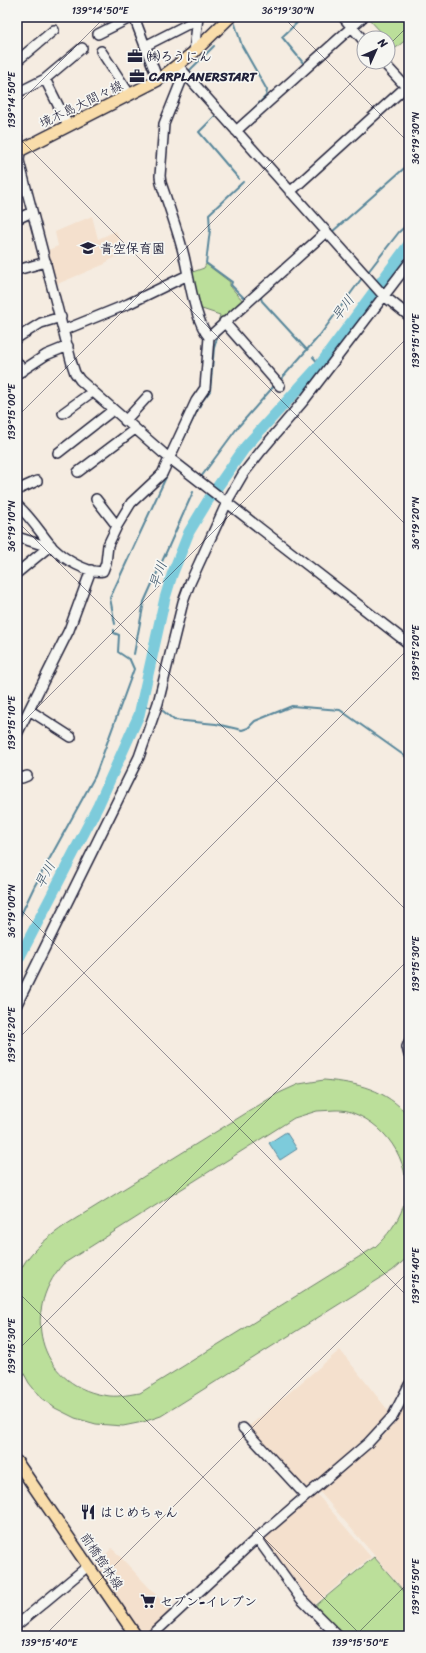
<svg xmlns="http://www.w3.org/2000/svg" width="426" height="1653" viewBox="0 0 426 1653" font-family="Sriracha,'Klee One',sans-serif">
<rect width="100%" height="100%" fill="#f5ece1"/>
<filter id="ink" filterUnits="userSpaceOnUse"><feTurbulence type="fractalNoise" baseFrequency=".025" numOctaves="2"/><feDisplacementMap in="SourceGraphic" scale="8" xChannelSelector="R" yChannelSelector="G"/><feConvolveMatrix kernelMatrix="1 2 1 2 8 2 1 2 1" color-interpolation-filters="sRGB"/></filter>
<g filter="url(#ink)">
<!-- built -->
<path fill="#f4e0cd" d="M92,216L98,239L116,231L125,252L105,263V264L55,285L46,251L58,246L55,232Z
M340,1350L391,1414L305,1491L248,1427Z
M409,1396V1596L319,1491L378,1442L397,1420Z
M315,1492L371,1557L314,1605L262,1537Z
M112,1548L173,1613L146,1636H142L94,1566Z"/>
<!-- green -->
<path fill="#bbdf9a" stroke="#6e806a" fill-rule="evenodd" d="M367,17H409V37L396,48Z
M206,264L230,282V286L244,302L217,326L220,315L199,308L190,273L204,268Z
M324,1080C358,1083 385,1089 409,1116V1256L392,1271L161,1416L143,1422L123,1426L96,1424L75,1418L55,1408L41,1398L29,1383L17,1361V1278C26,1253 46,1239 67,1224L277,1094L299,1084ZM335,1110C341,1110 347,1110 353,1113C389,1126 415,1168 403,1207C398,1222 387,1236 375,1247L140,1393C131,1394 120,1397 110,1396C41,1389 19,1314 63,1264L294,1118L317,1111Z
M374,1557L409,1597V1636H343L314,1607Z"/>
<!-- water -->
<path fill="#7dcbdb" stroke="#59879b" d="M286,1132L297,1149L280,1160L269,1143Z"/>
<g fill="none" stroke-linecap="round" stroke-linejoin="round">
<!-- stream -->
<path stroke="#59879b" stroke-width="2" d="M301,17L302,18L282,37L304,64
M235,24L242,46L267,90L266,96L242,121
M188,72L214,46
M216,115L199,132L239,179
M243,132L254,144
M243,182L209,214L210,230L206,263L232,282L231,285L245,299L246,298
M332,232L409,164
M368,272L399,232L409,223
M262,295L261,298L262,301L307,350
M313,357L320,365
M282,378L320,335L362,278
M182,442L201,403L210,391L214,348L218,335
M201,477L238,427L274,386
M115,624L110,598L167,475
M134,654L144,602L193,492
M142,707H151
M163,711L174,720L216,724L242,730L248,728L255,721L292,706L340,710L409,759
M17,923L34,887L95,776L134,669L130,660L118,652L119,635L114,633V630"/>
<!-- river -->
<path stroke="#7dcbdb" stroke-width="11" d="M17,962L98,806L139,715L165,598L172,575L189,532L209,499L246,446L319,366L409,244"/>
<!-- minor casing -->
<g stroke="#22223b" stroke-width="12">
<path id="minor" d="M134,17L158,80
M343,17L364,41
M98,34L132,17
M145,46L198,19
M101,51L130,95
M194,52L198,17
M17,61L54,30
M383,62L406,87
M181,69L383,295L409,316
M45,79L68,125
M17,93L45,79L82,48
M236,131L363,17
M17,136L20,150L19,161L72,364L75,373L80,380L163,453L409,644
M290,192L409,84
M17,219L32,212
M17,270L46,262
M224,322L280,386
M64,330L128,304L188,275
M209,337L326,232
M17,338L41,323L61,317
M17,362L23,371
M17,374L46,355L68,346
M63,413L92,392
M125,421L148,396
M58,453L113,410
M78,472L135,429
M17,490L37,481
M96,499L117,526
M17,505C32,518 41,534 53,548C64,559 88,574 103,571L106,563L108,545L117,526L131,503L162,474L196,401L205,388L209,337C195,322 189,277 184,256C178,231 169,207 161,183L160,176L164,124L184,74
M17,537L49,547
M17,573L51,545
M29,710L71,737
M17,734L69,630L91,570
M17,775L22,778L27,776
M17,1004L139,757L158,703L183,602L190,583L229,498L243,474L261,451L305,399L409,263
M409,1042L407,1047L409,1055
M243,1428L305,1495
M257,1538L301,1599L338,1636
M17,1625L88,1566
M151,1636L257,1538L368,1443L393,1416L409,1385"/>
</g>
<!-- major casing -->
<g stroke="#22223b" stroke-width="14">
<path id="major" d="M17,152L158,80L194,52L230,17
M17,1462L136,1636"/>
</g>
<!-- minor -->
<use href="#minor" stroke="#f6f6f2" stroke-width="9"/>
<!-- major -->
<use href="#major" stroke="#f9ddab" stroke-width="11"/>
</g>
</g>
<!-- ticks -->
<path fill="none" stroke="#22223b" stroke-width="1" stroke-opacity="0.45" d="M283,17L409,143M388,46L409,25M17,105L105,17M17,136L409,528M17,417L372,62M17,521L409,913M17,728L409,336M17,906L409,1298M17,1040L409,648M17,1291L362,1636M17,1351L409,959M44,1636L409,1271M355,1636L409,1582"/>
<!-- icons -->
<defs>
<g id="office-bare" transform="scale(1.2)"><path d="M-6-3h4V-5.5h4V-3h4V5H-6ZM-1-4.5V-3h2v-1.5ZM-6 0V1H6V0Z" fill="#22223b" stroke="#f6f6f2" stroke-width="2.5" paint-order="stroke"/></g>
<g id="school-bare" transform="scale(1.2)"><path d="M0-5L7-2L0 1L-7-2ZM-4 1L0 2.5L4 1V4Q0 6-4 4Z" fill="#22223b" stroke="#f6f6f2" stroke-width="2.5" paint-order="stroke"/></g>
<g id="restaurant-bare" transform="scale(1.2)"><path d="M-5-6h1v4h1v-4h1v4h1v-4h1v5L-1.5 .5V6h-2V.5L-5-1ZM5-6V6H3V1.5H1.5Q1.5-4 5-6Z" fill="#22223b" stroke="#f6f6f2" stroke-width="2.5" paint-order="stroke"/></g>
<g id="supermarket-bare" transform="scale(1.2)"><path d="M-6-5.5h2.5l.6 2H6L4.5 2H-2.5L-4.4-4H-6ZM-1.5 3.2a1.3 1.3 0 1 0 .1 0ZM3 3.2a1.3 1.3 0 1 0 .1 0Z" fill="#22223b" stroke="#f6f6f2" stroke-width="2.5" paint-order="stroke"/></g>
</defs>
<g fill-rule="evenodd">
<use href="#office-bare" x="135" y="56"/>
<use href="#office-bare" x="137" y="76"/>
<use href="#school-bare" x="88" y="248"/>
<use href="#restaurant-bare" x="88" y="1512"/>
<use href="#supermarket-bare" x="148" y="1601"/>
</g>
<g text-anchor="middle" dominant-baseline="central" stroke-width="3.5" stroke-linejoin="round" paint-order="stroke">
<!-- poi labels -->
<g font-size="13" font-weight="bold" fill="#22223b" stroke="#f6f6f2" text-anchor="start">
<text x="147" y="56">㈱ろうにん</text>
<text x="149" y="76">CARPLANERSTART</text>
<text x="100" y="248">青空保育園</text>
<text x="100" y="1512">はじめちゃん</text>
<text x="160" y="1601">セブン-イレブン</text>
</g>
<!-- street labels -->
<g font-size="13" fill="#22223b" stroke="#f6f6f2">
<text transform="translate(81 104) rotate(-26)">境木島大間々線</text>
<text transform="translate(102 1561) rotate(56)">前橋館林線</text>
</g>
<!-- water labels -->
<g font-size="14" font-style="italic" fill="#3d556b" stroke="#f6f6f2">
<text transform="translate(343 308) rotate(-53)">早川</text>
<text transform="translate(158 575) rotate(-70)">早川</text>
<text transform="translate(45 875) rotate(-62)">早川</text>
</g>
</g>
<!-- margin -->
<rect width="426" height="1653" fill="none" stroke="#f6f6f2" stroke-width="44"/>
<!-- north arrow -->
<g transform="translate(376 50) rotate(45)"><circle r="19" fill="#f6f6f2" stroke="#a1a1a9"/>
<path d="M0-3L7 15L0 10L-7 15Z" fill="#22223b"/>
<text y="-6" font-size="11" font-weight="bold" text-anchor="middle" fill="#22223b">N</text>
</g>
<rect x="22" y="22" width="382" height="1609" fill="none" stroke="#22223b" stroke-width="1.5"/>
<g font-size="10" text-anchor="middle" fill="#22223b">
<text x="100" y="14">139°14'50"E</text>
<text x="288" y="14">36°19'30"N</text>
<text transform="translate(11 100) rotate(-90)" y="4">139°14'50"E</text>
<text transform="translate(415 138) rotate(-90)" y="4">36°19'30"N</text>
<text transform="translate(415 341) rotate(-90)" y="4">139°15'10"E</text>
<text transform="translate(11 412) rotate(-90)" y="4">139°15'00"E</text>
<text transform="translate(415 523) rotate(-90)" y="4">36°19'20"N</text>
<text transform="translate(11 526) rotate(-90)" y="4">36°19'10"N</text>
<text transform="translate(415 653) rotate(-90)" y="4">139°15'20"E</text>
<text transform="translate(11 723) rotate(-90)" y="4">139°15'10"E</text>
<text transform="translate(11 911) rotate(-90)" y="4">36°19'00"N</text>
<text transform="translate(415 964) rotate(-90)" y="4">139°15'30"E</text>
<text transform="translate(11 1035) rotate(-90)" y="4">139°15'20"E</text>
<text transform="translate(415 1276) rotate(-90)" y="4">139°15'40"E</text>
<text transform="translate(11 1346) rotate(-90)" y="4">139°15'30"E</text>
<text transform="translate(415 1587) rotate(-90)" y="4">139°15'50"E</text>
<text x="49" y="1646">139°15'40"E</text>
<text x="360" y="1646">139°15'50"E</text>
</g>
</svg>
